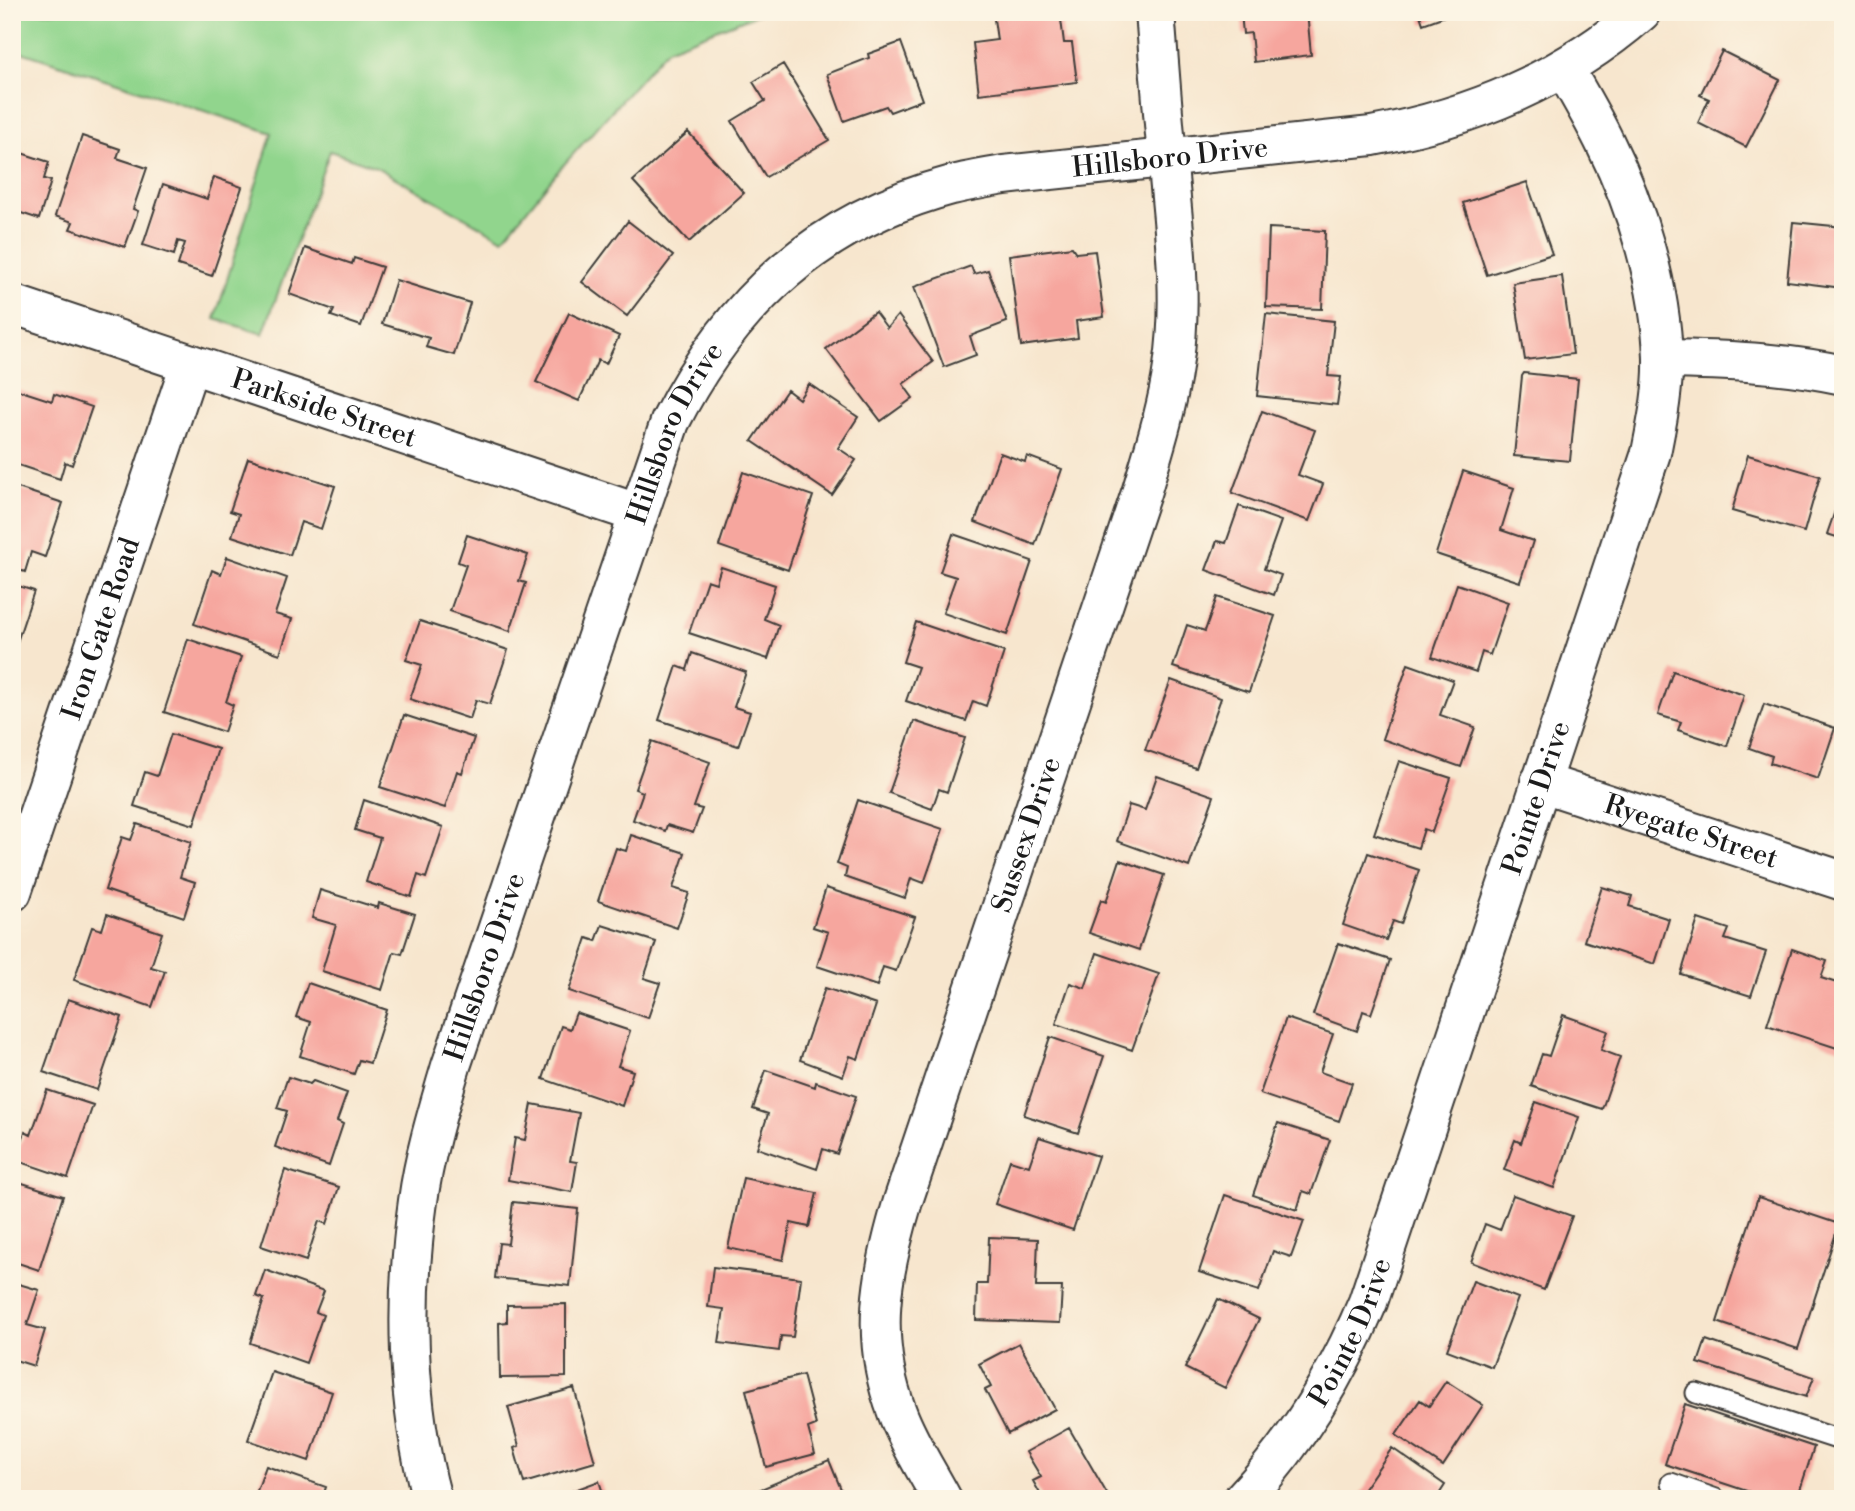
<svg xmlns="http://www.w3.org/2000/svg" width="1855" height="1511" viewBox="0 0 1855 1511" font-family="'Libre Bodoni',serif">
<rect width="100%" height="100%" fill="#fcf5e5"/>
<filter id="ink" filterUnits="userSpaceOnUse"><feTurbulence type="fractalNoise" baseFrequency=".0143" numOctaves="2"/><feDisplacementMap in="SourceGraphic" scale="14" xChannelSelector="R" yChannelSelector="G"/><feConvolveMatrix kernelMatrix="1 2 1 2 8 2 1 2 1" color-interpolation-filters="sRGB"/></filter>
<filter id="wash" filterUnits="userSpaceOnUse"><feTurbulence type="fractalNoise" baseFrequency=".00686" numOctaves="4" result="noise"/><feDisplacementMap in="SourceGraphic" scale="28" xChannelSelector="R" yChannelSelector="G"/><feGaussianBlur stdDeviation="1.57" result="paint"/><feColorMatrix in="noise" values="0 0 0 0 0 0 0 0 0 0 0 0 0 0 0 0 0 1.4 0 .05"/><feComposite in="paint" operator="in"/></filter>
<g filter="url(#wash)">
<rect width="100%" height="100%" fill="#f7e6ce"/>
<!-- green -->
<path fill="#91d58d" stroke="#567854" stroke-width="2" d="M12,12H763L667,49L559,170L503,239L376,167L330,151L263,334L215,319L272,133L12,49Z"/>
<g id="blocks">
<!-- building -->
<path fill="#f6a69e" d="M993,12H1060L1064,43H1072L1077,82L979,94L973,43L997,40Z
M1241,12H1307L1311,55L1254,62L1251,33L1243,34Z
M1419,12H1453V13L1423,24Z
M901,42L922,100L890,112L886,106L844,121L827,74L869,58L868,54Z
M1722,51L1780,80L1746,147L1698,123L1709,99L1700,95Z
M783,64L829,140L766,177L732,121L765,101L753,82Z
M688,132L744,193L689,242L633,181Z
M82,136L120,149L117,158L147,168L133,209L138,211L125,247L70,229L73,222L55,216Z
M12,150L49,162L44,179L51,181L39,219L12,210Z
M214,177L242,187L212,276L178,265L185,243L178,241L174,255L143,245L163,184L207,199Z
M1527,182L1552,254L1487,275L1463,203Z
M628,221L673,256L627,316L582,282Z
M1793,222L1843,227V288L1787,281Z
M1269,228L1325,231L1322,309L1266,307Z
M1072,247L1076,253L1095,251L1104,317L1076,321L1078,338L1021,346L1009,255Z
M305,248L352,264L354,258L382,267L361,326L331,316L334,310L289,294Z
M971,266L974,274L988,270L1007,322L970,336L976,355L944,367L914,287Z
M1562,276L1573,354L1525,360L1513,283Z
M396,280L470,303L454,355L426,347L429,338L382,324Z
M875,312L887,328L898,315L933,362L903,384L913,398L881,421L826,349Z
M569,313L619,336L606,364L598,360L579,401L536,382Z
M1266,314L1334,321L1328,376L1341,377L1337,405L1257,396Z
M1524,373L1578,379L1570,461L1514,456L1522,376Z
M809,384L858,417L838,448L856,460L832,495L752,441L787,390L799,399Z
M12,388L52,401L54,394L92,407L72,465L65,462L60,479L12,463Z
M1262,411L1315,430L1298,475L1323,484L1309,521L1232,493Z
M1000,453L1025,462L1027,456L1062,469L1035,545L975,522Z
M1748,455L1820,476L1804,532L1732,511Z
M248,458L335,486L321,529L301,522L290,555L232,536L239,514L230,511Z
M1463,471L1514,488L1501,530L1533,541L1520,582L1436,554Z
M743,472L813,496L788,570L719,546Z
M12,486L63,503L45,557L31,552L25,572L12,568Z
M1843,488V539L1827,534Z
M1239,506L1281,521L1264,569L1281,575L1274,595L1206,570L1217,541L1226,543Z
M953,534L1032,561L1007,635L943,613L956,577L940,572Z
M467,535L528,555L519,581L526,583L510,631L450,611L466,565L458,562Z
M227,557L287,578L275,614L292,619L280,654L194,624L212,570L221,574Z
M721,567L775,585L764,619L779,625L768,659L689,633L707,580L716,583Z
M12,584L34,591L16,645L12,644Z
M1457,584L1508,602L1490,655L1482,652L1476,672L1432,657Z
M1217,597L1275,616L1249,692L1173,667L1187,625L1205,631Z
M420,621L508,650L490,704L476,700L470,719L410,699L422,665L406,660Z
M916,622L1004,652L986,706L973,701L966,721L906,701L918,667L903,662Z
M188,639L241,657L226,702L233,705L224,732L164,712Z
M692,653L746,672L734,707L750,712L738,746L659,720L677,666L687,670Z
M1408,664L1453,680L1440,715L1475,727L1461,767L1382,739Z
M1673,671L1744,695L1727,746L1678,730L1681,722L1658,715Z
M1171,680L1221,698L1196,768L1145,750Z
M1764,704L1835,728L1818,779L1770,763L1772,756L1749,748Z
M404,715L474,738L462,773L457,771L445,808L380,787Z
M914,721L965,738L947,792L939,789L932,809L889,793Z
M171,734L218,749L194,825L134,806L145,772L157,776Z
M652,741L710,762L694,807L702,809L693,833L667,825L665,831L633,820L643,792L635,789Z
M1399,761L1451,778L1432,832L1424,829L1418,848L1374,834Z
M1157,776L1214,796L1189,867L1117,841L1129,805L1145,810Z
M364,800L443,827L426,878L418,875L411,897L366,882L380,838L355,830Z
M858,800L943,829L924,883L911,878L905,898L845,877L847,868L837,864Z
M137,824L191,842L180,877L195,882L184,917L105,890L122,837L131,840Z
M631,835L685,853L673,888L689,893L677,928L598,901L616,848L626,851Z
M1368,853L1419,870L1401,924L1393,921L1386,940L1343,925Z
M1120,860L1164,875L1139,950L1089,933L1101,900L1106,902Z
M1602,887L1632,896L1629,906L1669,919L1655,964L1584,941Z
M826,888L915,917L896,971L883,967L877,986L817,966L828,932L813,927Z
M320,890L378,908L379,903L415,914L402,954L394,952L382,990L322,971L336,925L312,918Z
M107,914L162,933L151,967L165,971L152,1007L74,980L92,927L102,930Z
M1698,919L1729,929L1725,939L1766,952L1751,996L1681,974Z
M602,925L656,942L644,978L660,983L648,1018L569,991L587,938L596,941Z
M1338,943L1390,960L1371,1014L1363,1011L1357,1031L1313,1015Z
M1792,949L1827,961L1821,978L1843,985V1040L1840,1049L1767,1025Z
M1097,953L1159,974L1132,1050L1056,1024L1070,983L1085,988Z
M308,983L387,1010L370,1063L359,1060L354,1074L300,1056L311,1022L296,1017Z
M825,988L876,1005L858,1059L850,1056L843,1076L800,1060Z
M68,999L122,1017L97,1090L43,1072Z
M576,1013L630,1031L618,1066L633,1071L622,1106L543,1079L561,1026L570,1029Z
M1563,1015L1608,1031L1601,1050L1620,1057L1602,1109L1531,1086L1542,1054L1549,1056Z
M1286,1018L1333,1034L1320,1072L1352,1083L1339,1121L1260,1094Z
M1050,1037L1104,1056L1078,1133L1024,1115Z
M766,1070L815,1087L816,1082L856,1096L837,1154L823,1149L817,1169L757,1148L768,1114L753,1109Z
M288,1077L310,1084L313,1081L347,1093L337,1121L343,1124L329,1166L275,1147L287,1111L277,1108Z
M47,1090L93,1105L68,1178L15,1160L25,1132L31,1135Z
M1536,1102L1579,1117L1554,1188L1504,1170L1515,1140L1521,1143Z
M532,1104L579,1113L570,1161L577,1162L572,1192L508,1180L515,1138L525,1140Z
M1278,1123L1330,1140L1311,1194L1303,1191L1297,1210L1253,1195Z
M1039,1137L1098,1156L1073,1230L995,1204L1010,1160L1029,1166Z
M285,1170L339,1187L327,1224L319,1221L306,1261L261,1246Z
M743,1178L817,1193L809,1227L791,1223L783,1260L728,1248Z
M16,1181L63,1196L39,1270L12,1261V1193Z
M1225,1195L1304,1221L1291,1257L1273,1251L1259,1291L1199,1272Z
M1513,1195L1572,1216L1544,1290L1471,1262L1485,1224L1500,1230Z
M1758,1197L1839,1224L1798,1349L1717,1322Z
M513,1202L578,1209L570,1286L495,1278L499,1243L508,1244Z
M989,1237L1038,1239L1036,1287H1062L1060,1323L976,1320L977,1284H987Z
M713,1267L801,1278L793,1337L781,1336L779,1351L719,1343L724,1309L708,1307Z
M265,1270L324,1291L316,1312L323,1315L306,1363L250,1343L264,1299L256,1296Z
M1473,1281L1518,1298L1492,1367L1447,1350Z
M12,1282L39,1290L27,1325L45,1330L34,1366L12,1359Z
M1218,1299L1259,1319L1225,1388L1185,1368Z
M566,1304V1377L500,1378L499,1323L507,1322V1305Z
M1706,1340L1814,1377L1806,1397L1698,1363Z
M1019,1343L1055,1409L1008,1434L985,1390L991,1387L979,1364Z
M272,1372L332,1392L309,1461L248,1440Z
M803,1375L816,1425L808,1428L815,1454L766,1467L746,1390Z
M1446,1381L1483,1405L1443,1466L1396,1435L1420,1400L1429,1406Z
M574,1388L595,1462L524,1483L514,1448L519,1446L508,1407Z
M1685,1404L1814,1447L1797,1499H1771L1665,1464Z
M1069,1428L1110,1499H1043L1033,1481L1041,1477L1026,1452Z
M1392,1448L1445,1485L1436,1499H1357Z
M829,1460L845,1499H757L754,1492Z
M266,1466L326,1487L322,1499H254Z
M599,1481L605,1499H553V1498Z"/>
</g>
</g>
<g filter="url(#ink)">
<use href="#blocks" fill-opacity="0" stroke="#3d3a37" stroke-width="2"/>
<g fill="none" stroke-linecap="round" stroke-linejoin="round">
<!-- service casing -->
<g stroke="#3d3a37" stroke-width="23">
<path id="service" d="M1696,1393L1843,1441
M1671,1483L1716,1499"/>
</g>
<!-- minor casing -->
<g stroke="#3d3a37" stroke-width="42">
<g id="minor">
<path id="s1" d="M12,304L637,513"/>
<path d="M1663,359C1723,360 1784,362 1843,375"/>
<path id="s2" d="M1540,782L1843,881"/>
<path id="s3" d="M12,892L190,364"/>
<path id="s4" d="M432,1499C406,1404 404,1299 418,1201C424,1156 438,1110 451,1066L670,422C731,302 819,220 952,185C969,181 987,178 1004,175L1372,136C1473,117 1563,80 1641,12"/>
<path id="s5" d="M942,1499C927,1471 908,1442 897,1412C869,1338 881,1274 903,1201L1142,490C1154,449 1167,409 1173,367C1184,295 1173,227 1167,155C1162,108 1159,60 1155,12"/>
<path id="s6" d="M1243,1499C1298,1441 1337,1376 1368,1302L1651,453C1657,422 1664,390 1663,358C1661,287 1637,207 1605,143C1593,118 1578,93 1564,68"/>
</g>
</g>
<!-- service -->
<use href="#service" stroke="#fff" stroke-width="19"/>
<!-- minor -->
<use href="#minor" stroke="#fff" stroke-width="38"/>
</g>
</g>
<g text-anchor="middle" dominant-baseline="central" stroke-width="6" stroke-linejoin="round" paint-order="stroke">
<!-- street labels -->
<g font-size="28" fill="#1c1c1c" stroke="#fcf5e5">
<text stroke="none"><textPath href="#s4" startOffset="1720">Hillsboro Drive</textPath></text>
<text stroke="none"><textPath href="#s1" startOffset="329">Parkside Street</textPath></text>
<text stroke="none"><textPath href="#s4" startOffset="1111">Hillsboro Drive</textPath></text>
<text stroke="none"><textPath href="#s3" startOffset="278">Iron Gate Road</textPath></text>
<text stroke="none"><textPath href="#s6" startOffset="766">Pointe Drive</textPath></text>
<text stroke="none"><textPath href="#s2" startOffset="159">Ryegate Street</textPath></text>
<text stroke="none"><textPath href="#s5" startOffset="700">Sussex Drive</textPath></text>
<text stroke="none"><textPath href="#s4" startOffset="544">Hillsboro Drive</textPath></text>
<text stroke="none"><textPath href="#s6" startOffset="200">Pointe Drive</textPath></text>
</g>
</g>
<!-- margin -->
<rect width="1855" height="1511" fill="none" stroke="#fcf5e5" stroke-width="42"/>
</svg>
